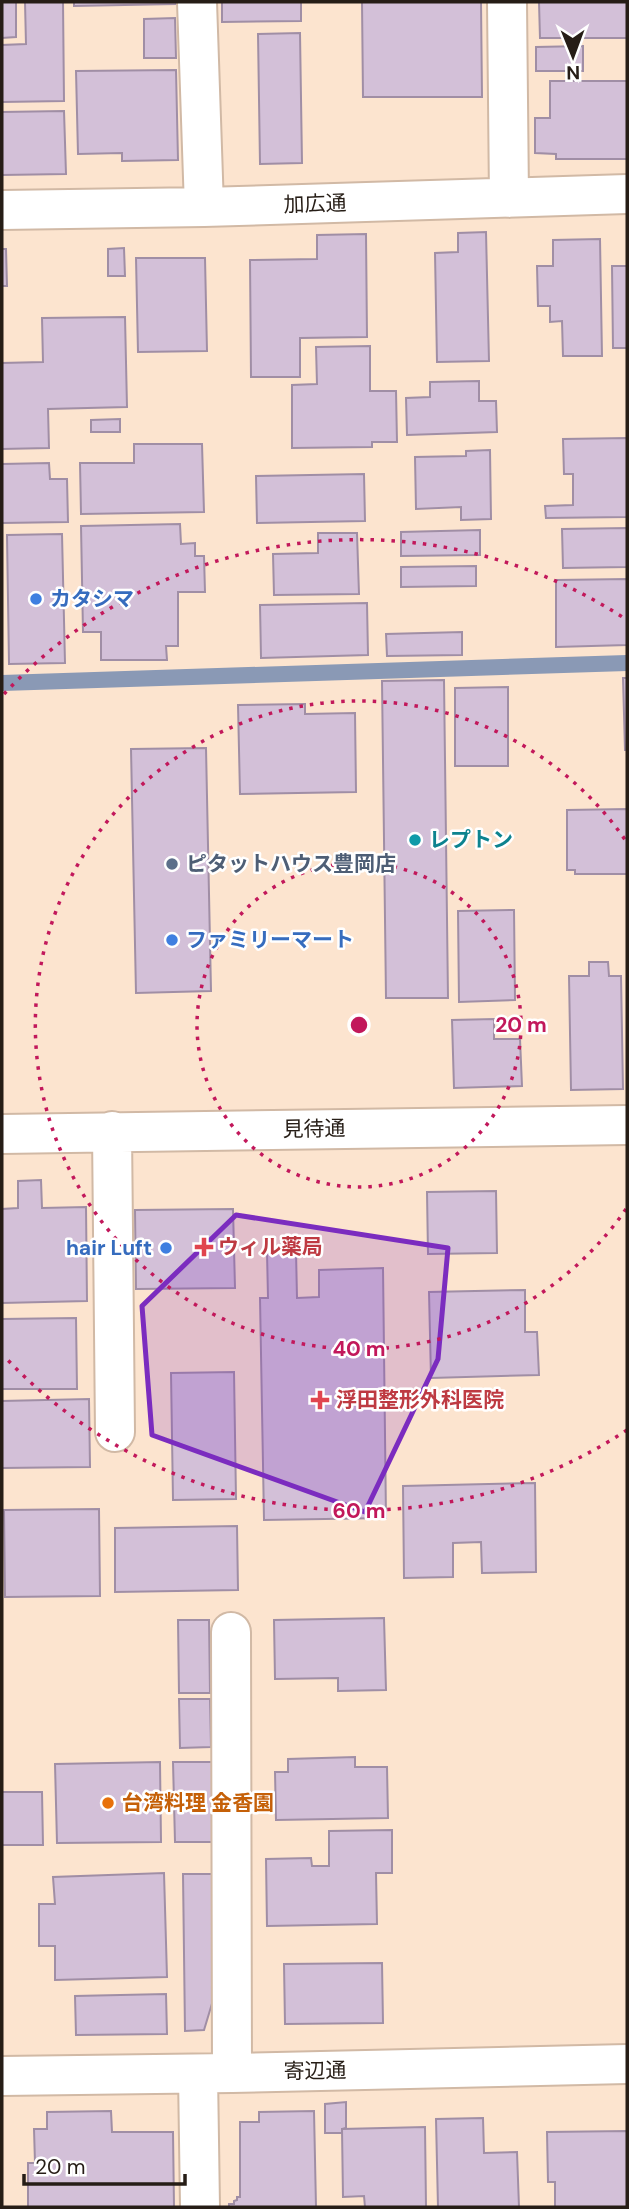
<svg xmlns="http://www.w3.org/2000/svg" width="629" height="2209" viewBox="0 0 629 2209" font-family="'DM Sans','Noto Sans JP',sans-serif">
<rect width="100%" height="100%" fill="#fce4cf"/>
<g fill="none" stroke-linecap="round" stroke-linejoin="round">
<!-- stream -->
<path stroke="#8a99b5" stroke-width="16" d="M2,683L627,663"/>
</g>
<!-- building -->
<path fill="#d3c0d8" stroke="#a08ea5" stroke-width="2" d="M2,2H16V37L2,38Z
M25,2H63L64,101L2,102V45L26,44Z
M74,2H176V4L74,6Z
M222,2H301V21L222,22Z
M362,2H481L482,97H363Z
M539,2H627V38H540Z
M175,18L176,58H144V19Z
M300,33L302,163L260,164L258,34Z
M583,46V71H536V47Z
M176,70L178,160L122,161V153L78,154L76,71Z
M550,81H627V159H556V154L535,153V118H550Z
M64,111L66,174L2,175V112Z
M486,232L489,361L437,362L435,253L458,252V233Z
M366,234L367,337L300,338V377H251L250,260L317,259V235Z
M600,239L602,356H563L562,321L550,322V306H538L537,266H553V240Z
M124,248L125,276H108V249Z
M2,249H6L7,286H2Z
M136,258H205L207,351L138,352Z
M612,266H627V348H613Z
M125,317L127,407L48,409L49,448L2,449V363L43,362L42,318Z
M370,346V391H396L397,442H372V447L292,448V385L317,384L316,347Z
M479,381V401H496L497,432L407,435L406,398L430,397V382Z
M120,419V432H91V420Z
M627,438V517L546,518L545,506L573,505V474H564L563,439Z
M134,444H202L204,512L81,514L80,463H134Z
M490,450L491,519L461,520V507L416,509L415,457L466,456V451Z
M49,463L50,479H67L68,522L2,523V464Z
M364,474L365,521L257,523L256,476Z
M180,524L181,544L195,543V556H204L205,592H178V646H166L167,660H101V632H83L81,526Z
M627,528V567L563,568L562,529Z
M480,530V555L401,556V532Z
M318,533H357L359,594L274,595L273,554L318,553Z
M62,534L65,663L9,664L7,535Z
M476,566V586L401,587V567Z
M627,579V645L556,647V580Z
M367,603L368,655L261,658L260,605Z
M462,632V655L387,656L386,634Z
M623,678H627V750H625Z
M444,680L448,998H386L382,681Z
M508,687V766H455V688Z
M305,704V714L355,713L356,792L240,794L238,705Z
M206,748L211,991L136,993L131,749Z
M627,809V874H575V870H567V810Z
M514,910L515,1000L459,1002L458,911Z
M589,962H608L609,976H621L623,1089L571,1090L569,976H589Z
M494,1019V1039H520L522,1086L454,1088L452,1020Z
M41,1180L42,1208L86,1207L87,1301L2,1303V1209L18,1208V1181Z
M496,1191L497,1253L428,1254L427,1192Z
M233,1209L235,1288L136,1289L135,1210Z
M296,1251L297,1298L319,1297V1270L383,1268L386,1518L264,1520L260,1298H268L267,1252Z
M525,1290V1332H537L539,1375L431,1378L429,1292Z
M76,1318L77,1389H2V1319Z
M234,1372L236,1499L173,1500L171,1373Z
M89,1399L90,1467L2,1468V1401Z
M535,1483L536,1572L482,1573L481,1542L453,1543V1577L404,1578L403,1486Z
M99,1509L100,1596L5,1597L4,1510Z
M237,1526L238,1590L115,1592V1528Z
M384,1618L386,1690L338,1691V1678L275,1679L274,1620Z
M178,1620H209L210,1693H179Z
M179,1699H210L211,1747L180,1748Z
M355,1757V1767H387L388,1818L276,1820L275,1772H288V1759Z
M160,1762L161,1842L57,1843L55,1764Z
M173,1762H214L215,1842H175Z
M2,1792H42L43,1845H2Z
M392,1830V1873H376L377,1924L267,1926L266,1859L311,1858L312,1866H329V1831Z
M164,1873L167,1977L55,1980V1946H39V1904H55L53,1877Z
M183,1874H216L217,1987L204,2030L185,2031Z
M382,1963L383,2023L285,2024L284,1964Z
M166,1994L167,2034L76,2035L75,1996Z
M346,2102V2128L342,2129V2133H325V2104Z
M111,2111L112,2132H173L174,2207H28V2163H35L34,2129H47V2112Z
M314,2111L316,2207H229V2204H234V2201L237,2200V2197H240V2122H259V2112Z
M483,2118L484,2153L517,2152L519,2207H438L436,2119Z
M425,2127L426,2207H365L364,2196L343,2197L342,2129Z
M627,2131V2207H555V2182H548L547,2132Z"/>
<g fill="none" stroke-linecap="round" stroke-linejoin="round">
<!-- minor casing -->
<g stroke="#d1b9a5" stroke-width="42">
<path id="minor" d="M197,2L204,207
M507,2L509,198
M2,210L204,207L627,194
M112,1131L115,1432
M2,1134L627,1125
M231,1632L232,2073
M198,2074L200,2207
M2,2076L232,2073L627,2064"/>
</g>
<!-- minor -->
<use href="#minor" stroke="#fff" stroke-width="38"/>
</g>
<!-- marked area -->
<path fill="#7b2cbf" fill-opacity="0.2" stroke="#7b2cbf" stroke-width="5" stroke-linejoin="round" d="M236,1215L448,1248L438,1359L365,1512L152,1435L142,1306Z"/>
<!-- distance rings -->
<g fill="none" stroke="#c2185b" stroke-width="3.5" stroke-dasharray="3.5 7">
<circle cx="359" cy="1025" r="162"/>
<path d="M626 1209A324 324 0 1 1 626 841"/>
<path d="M627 1430A486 486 0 0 1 4 1356M4 694A486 486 0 0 1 627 620"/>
</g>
<!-- markers -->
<g fill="#3f7fe0" stroke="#fff" stroke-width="2.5">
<circle cx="36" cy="599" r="7"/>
<circle cx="172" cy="940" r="7"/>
<circle cx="166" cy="1248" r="7"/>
</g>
<circle fill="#0f9aa8" stroke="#fff" stroke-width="2.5" cx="415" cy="840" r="7"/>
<circle fill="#5c6f8a" stroke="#fff" stroke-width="2.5" cx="172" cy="864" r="7"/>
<g fill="#e0444e" stroke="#fff" stroke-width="2.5">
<path d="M200.5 1236.5h7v7h7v7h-7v7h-7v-7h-7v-7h7z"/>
<path d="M316.5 1389.5h7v7h7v7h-7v7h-7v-7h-7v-7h7z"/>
</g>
<circle fill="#e8710a" stroke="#fff" stroke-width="2.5" cx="108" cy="1803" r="7"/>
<g text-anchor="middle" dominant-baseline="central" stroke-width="5" stroke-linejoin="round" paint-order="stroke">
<!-- street labels -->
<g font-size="21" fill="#261d16" stroke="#fff">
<text transform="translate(315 204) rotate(-2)">加広通</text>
<text transform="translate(314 1129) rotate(-1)">見待通</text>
<text transform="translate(315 2071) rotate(-1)">寄辺通</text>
</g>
<!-- shop labels -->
<g font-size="21" font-weight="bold" fill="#366cbe" stroke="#fff" text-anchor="start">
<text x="50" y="599">カタシマ</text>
<text x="186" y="940">ファミリーマート</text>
<text x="152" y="1248" text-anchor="end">hair Luft</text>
</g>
<!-- culture labels -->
<g font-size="21" font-weight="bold" fill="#0d838f" stroke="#fff" text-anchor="start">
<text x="429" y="840">レプトン</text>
</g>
<!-- service labels -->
<g font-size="21" font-weight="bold" fill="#4e5e75" stroke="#fff" text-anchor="start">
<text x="186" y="864">ピタットハウス豊岡店</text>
</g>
<!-- health labels -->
<g font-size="21" font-weight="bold" fill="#be3a42" stroke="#fff" text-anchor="start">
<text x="218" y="1247">ウィル薬局</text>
<text x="336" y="1400">浮田整形外科医院</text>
</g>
<!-- food labels -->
<g font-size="21" font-weight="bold" fill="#c56008" stroke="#fff" text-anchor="start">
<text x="122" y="1803">台湾料理 金香園</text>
</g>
</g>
<circle cx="359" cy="1025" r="10" fill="#c2185b" stroke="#fff" stroke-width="3.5"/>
<g font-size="21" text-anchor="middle" font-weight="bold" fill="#c2185b" stroke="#fff" stroke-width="5" stroke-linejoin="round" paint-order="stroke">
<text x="521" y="1032">20 m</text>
<text x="359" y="1356">40 m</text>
<text x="359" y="1518">60 m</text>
</g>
<!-- border -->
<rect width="629" height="2209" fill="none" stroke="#261d16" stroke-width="7"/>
<!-- north arrow -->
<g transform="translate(573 56) rotate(179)" stroke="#ffffff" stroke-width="5" paint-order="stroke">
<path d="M0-5L12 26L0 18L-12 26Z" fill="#261d16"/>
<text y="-10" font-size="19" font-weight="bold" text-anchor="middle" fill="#261d16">N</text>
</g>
<!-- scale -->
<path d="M24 2174v10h161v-10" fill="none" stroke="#261d16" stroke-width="3.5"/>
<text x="35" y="2174" font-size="21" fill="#261d16" stroke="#ffffff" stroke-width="5" paint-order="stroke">20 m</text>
</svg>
